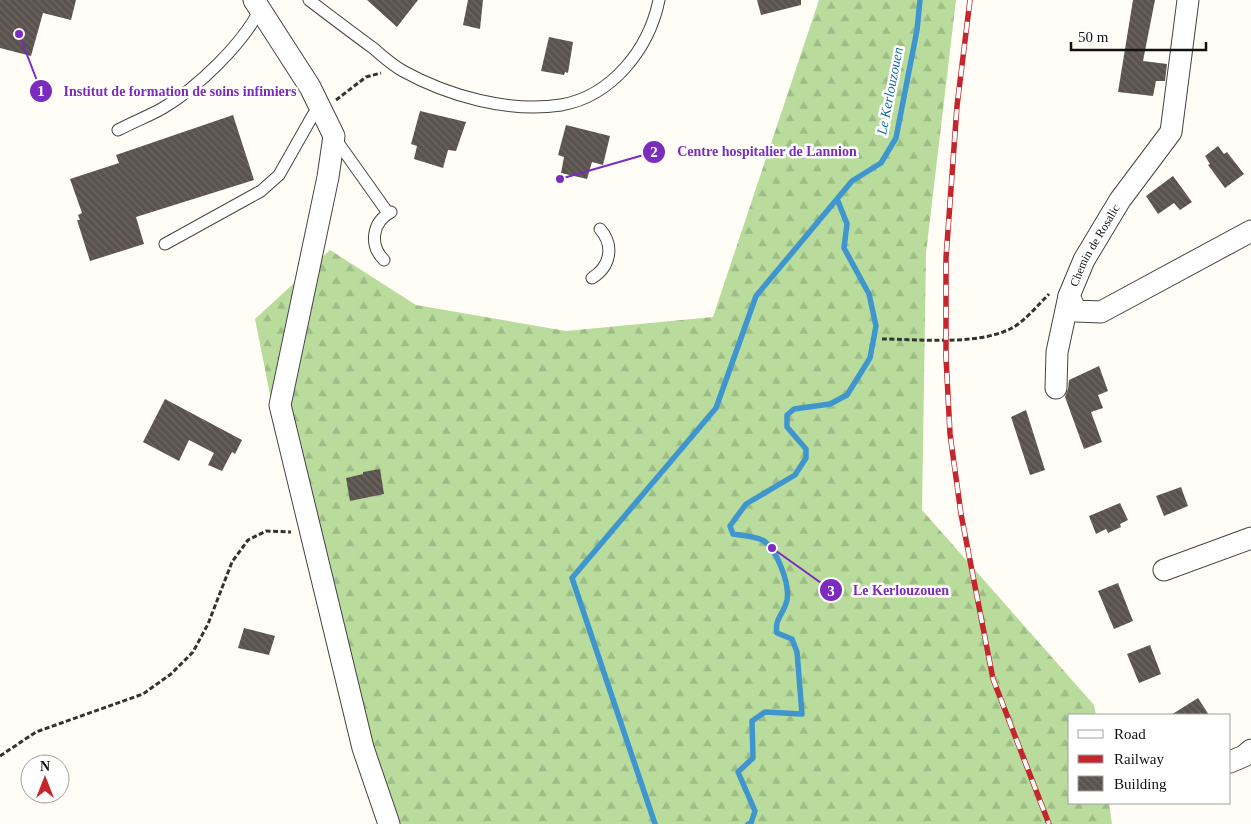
<svg xmlns="http://www.w3.org/2000/svg" width="1251" height="824" viewBox="0 0 1251 824" font-family="'Times New Roman',serif">
<defs>
<pattern id="forest-firs" width="22" height="20" patternUnits="userSpaceOnUse" patternTransform="scale(1.25)"><rect width="22" height="20" fill="#b9dc9c"/><path d="M5 1l3.5 6h-7zM16 11l3.5 6h-7z" fill="#9ebc85"/></pattern>
<pattern id="building-back-hatch" width="6" height="6" patternUnits="userSpaceOnUse" patternTransform="scale(1.25)"><rect width="6" height="6" fill="#5a524d"/><path d="M-1 5l2 2M0 0l6 6M5-1l2 2" fill="none" stroke="#6d6662"/></pattern>
</defs>
<rect width="100%" height="100%" fill="#fffdf5"/>
<!-- forest -->
<path fill="url(#forest-firs)" d="M819,0H956L926,253L922,510L1094,705L1096,715H1070V803H1109L1112,824H378L286,475L255,319L330,250L416,305L566,331L713,317Z"/>
<g fill="none" stroke-linecap="round" stroke-linejoin="round">
<!-- stream -->
<path stroke="#3f96cf" stroke-width="5.5" d="M655,824L572,578L716,408L756,296L852,181L881,163L896,138L917,30L920,0
M748,824L751,823L755,811L738,772L753,758L752,721L765,712L802,714L797,652L792,639L777,633C774,619 784,614 787,600C790,584 776,545 760,539C752,536 741,535 733,534L730,526L746,504L795,475L806,458V449L787,427V415L794,409L830,404L847,395L870,358L876,326L869,294L844,248L847,224L838,201"/>
</g>
<!-- building -->
<path fill="url(#building-back-hatch)" d="M0,0H76L71,20L43,13L31,56L0,48Z
M367,0H418L397,27Z
M468,0H483L480,29L463,25Z
M757,0H801V5L761,15Z
M1133,0H1155L1143,61L1167,64L1165,81H1156L1153,96L1118,92Z
M549,37L573,42L568,73L565,72L564,75L541,71Z
M420,111L466,122L456,151L448,150L443,168L414,159L417,146L411,144Z
M233,115L254,180L136,217L144,244L90,261L77,220H80L78,215L82,213L70,179L119,163L116,155Z
M566,125L610,136L603,165L592,162L587,179L561,173L564,157L558,155Z
M1218,146L1224,154L1227,152L1244,174L1225,188L1208,165L1210,164L1205,156Z
M1173,176L1192,202L1180,210L1174,203L1158,214L1146,196Z
M1099,366L1108,391L1098,395L1103,408L1091,412L1102,442L1084,449L1065,397L1068,389L1069,380Z
M165,399L242,440L235,454L232,452L222,471L208,465L214,453L189,440L179,461L143,442Z
M1026,410L1045,470L1030,475L1011,417Z
M380,469L384,494L350,501L346,478L363,474V472Z
M1181,487L1188,506L1164,516L1156,496Z
M1120,503L1128,520L1120,524L1121,527L1108,533L1106,529L1096,534L1089,516Z
M1118,583L1133,621L1114,629L1098,591Z
M244,628L275,636L269,655L238,648Z
M1150,645L1161,674L1139,683L1127,654Z
M1198,698L1209,715H1171Z"/>
<g fill="none" stroke-linecap="round" stroke-linejoin="round">
<!-- lane casing -->
<g stroke="#444" stroke-width="13">
<path id="lane" d="M309,0C330,16 351,32 373,48C382,56 392,65 403,71C448,96 509,113 561,105C612,96 649,49 659,0
M118,130C133,122 149,116 163,108C197,88 243,44 260,9
M334,137L388,213
M165,244L261,191L279,175L313,115L319,107
M384,260C369,245 372,222 391,212
M592,278C610,267 615,246 600,229"/>
</g>
<!-- street casing -->
<g stroke="#444" stroke-width="23">
<g id="street">
<path d="M254,0L310,87L334,136L328,177L280,405L363,748L389,824"/>
<path d="M1069,296L1076,311L1101,312L1251,231"/>
<path id="s1" d="M1056,388L1057,352L1069,296L1084,260L1120,200L1171,132L1188,0"/>
<path d="M1164,570L1251,538"/>
<path d="M1230,762L1244,756L1251,750"/>
</g>
</g>
<!-- path -->
<path stroke="#333" stroke-width="3" stroke-dasharray="5 2.5" stroke-linecap="butt" d="M336,100L366,77L381,73
M882,339C921,339 977,346 1012,328C1025,321 1038,305 1049,294
M0,756L36,732L143,694L171,674L193,652L208,624L232,562L248,540L266,531L291,532"/>
<!-- lane -->
<use href="#lane" stroke="#fff" stroke-width="11"/>
<!-- street -->
<use href="#street" stroke="#fff" stroke-width="21"/>
<!-- rail casing -->
<g stroke="#c4262e" stroke-width="5.5">
<path id="rail" d="M970,0L957,106L946,258V357L950,434L961,514L993,679L1049,824"/>
</g>
<!-- rail -->
<use href="#rail" stroke="#fff" stroke-width="4" stroke-dasharray="11" stroke-linecap="butt"/>
</g>
<g text-anchor="middle" dominant-baseline="central" stroke-width="5" stroke-linejoin="round" paint-order="stroke">
<!-- street labels -->
<g font-size="12" fill="#111" stroke="#fff">
<text stroke="none"><textPath href="#s1" startOffset="150">Chemin de Rosalic</textPath></text>
</g>
<!-- water labels -->
<g font-size="14" font-style="italic" fill="#1768a6" stroke="#fff">
<text transform="translate(890 91) rotate(-79)">Le Kerlouzouen</text>
</g>
</g>
<!-- callouts -->
<path fill="none" stroke="#7b2cbf" stroke-width="2" d="M19 34L41 91M560 179L654 152M772 548L831 590"/>
<g fill="#7b2cbf" stroke="#fff" stroke-width="2">
<circle cx="19" cy="34" r="5"/>
<circle cx="560" cy="179" r="5"/>
<circle cx="772" cy="548" r="5"/>
<circle cx="41" cy="91" r="12"/>
<circle cx="654" cy="152" r="12"/>
<circle cx="831" cy="590" r="12"/>
</g>
<g font-size="15" text-anchor="middle" font-weight="bold" fill="#fff">
<text x="41" y="96">1</text>
<text x="654" y="157">2</text>
<text x="831" y="596">3</text>
</g>
<g font-size="14" text-anchor="middle" font-weight="bold" fill="#7b2cbf" stroke="#fff" stroke-width="5" stroke-linejoin="round" paint-order="stroke">
<text x="180" y="96">Institut de formation de soins infimiers</text>
<text x="767" y="156">Centre hospitalier de Lannion</text>
<text x="901" y="595">Le Kerlouzouen</text>
</g>
<!-- legend -->
<rect x="1068" y="714" width="162" height="90" fill="#ffffff" stroke="#a0a0a0"/>
<rect x="1078" y="730" width="25" height="8" fill="#ffffff" stroke="#a0a0a0"/>
<text x="1114" y="739" font-size="15" fill="#111111">Road</text>
<rect x="1078" y="755" width="25" height="8" fill="#c4262e" stroke="#a0a0a0"/>
<text x="1114" y="764" font-size="15" fill="#111111">Railway</text>
<rect x="1078" y="776" width="25" height="15" fill="url(#building-back-hatch)" stroke="#a0a0a0"/>
<text x="1114" y="789" font-size="15" fill="#111111">Building</text>
<!-- north arrow -->
<g transform="translate(45 779)"><circle r="24" fill="#ffffff" stroke="#a0a0a0"/>
<path d="M0-4L9 19L0 12L-9 19Z" fill="#c4262e"/>
<text y="-8" font-size="14" font-weight="bold" text-anchor="middle" fill="#111111">N</text>
</g>
<!-- scale -->
<path d="M1071 42v8h135v-8" fill="none" stroke="#111111" stroke-width="2.5"/>
<text x="1078" y="42" font-size="15" fill="#111111" stroke="#ffffff" stroke-width="4" paint-order="stroke">50 m</text>
</svg>
